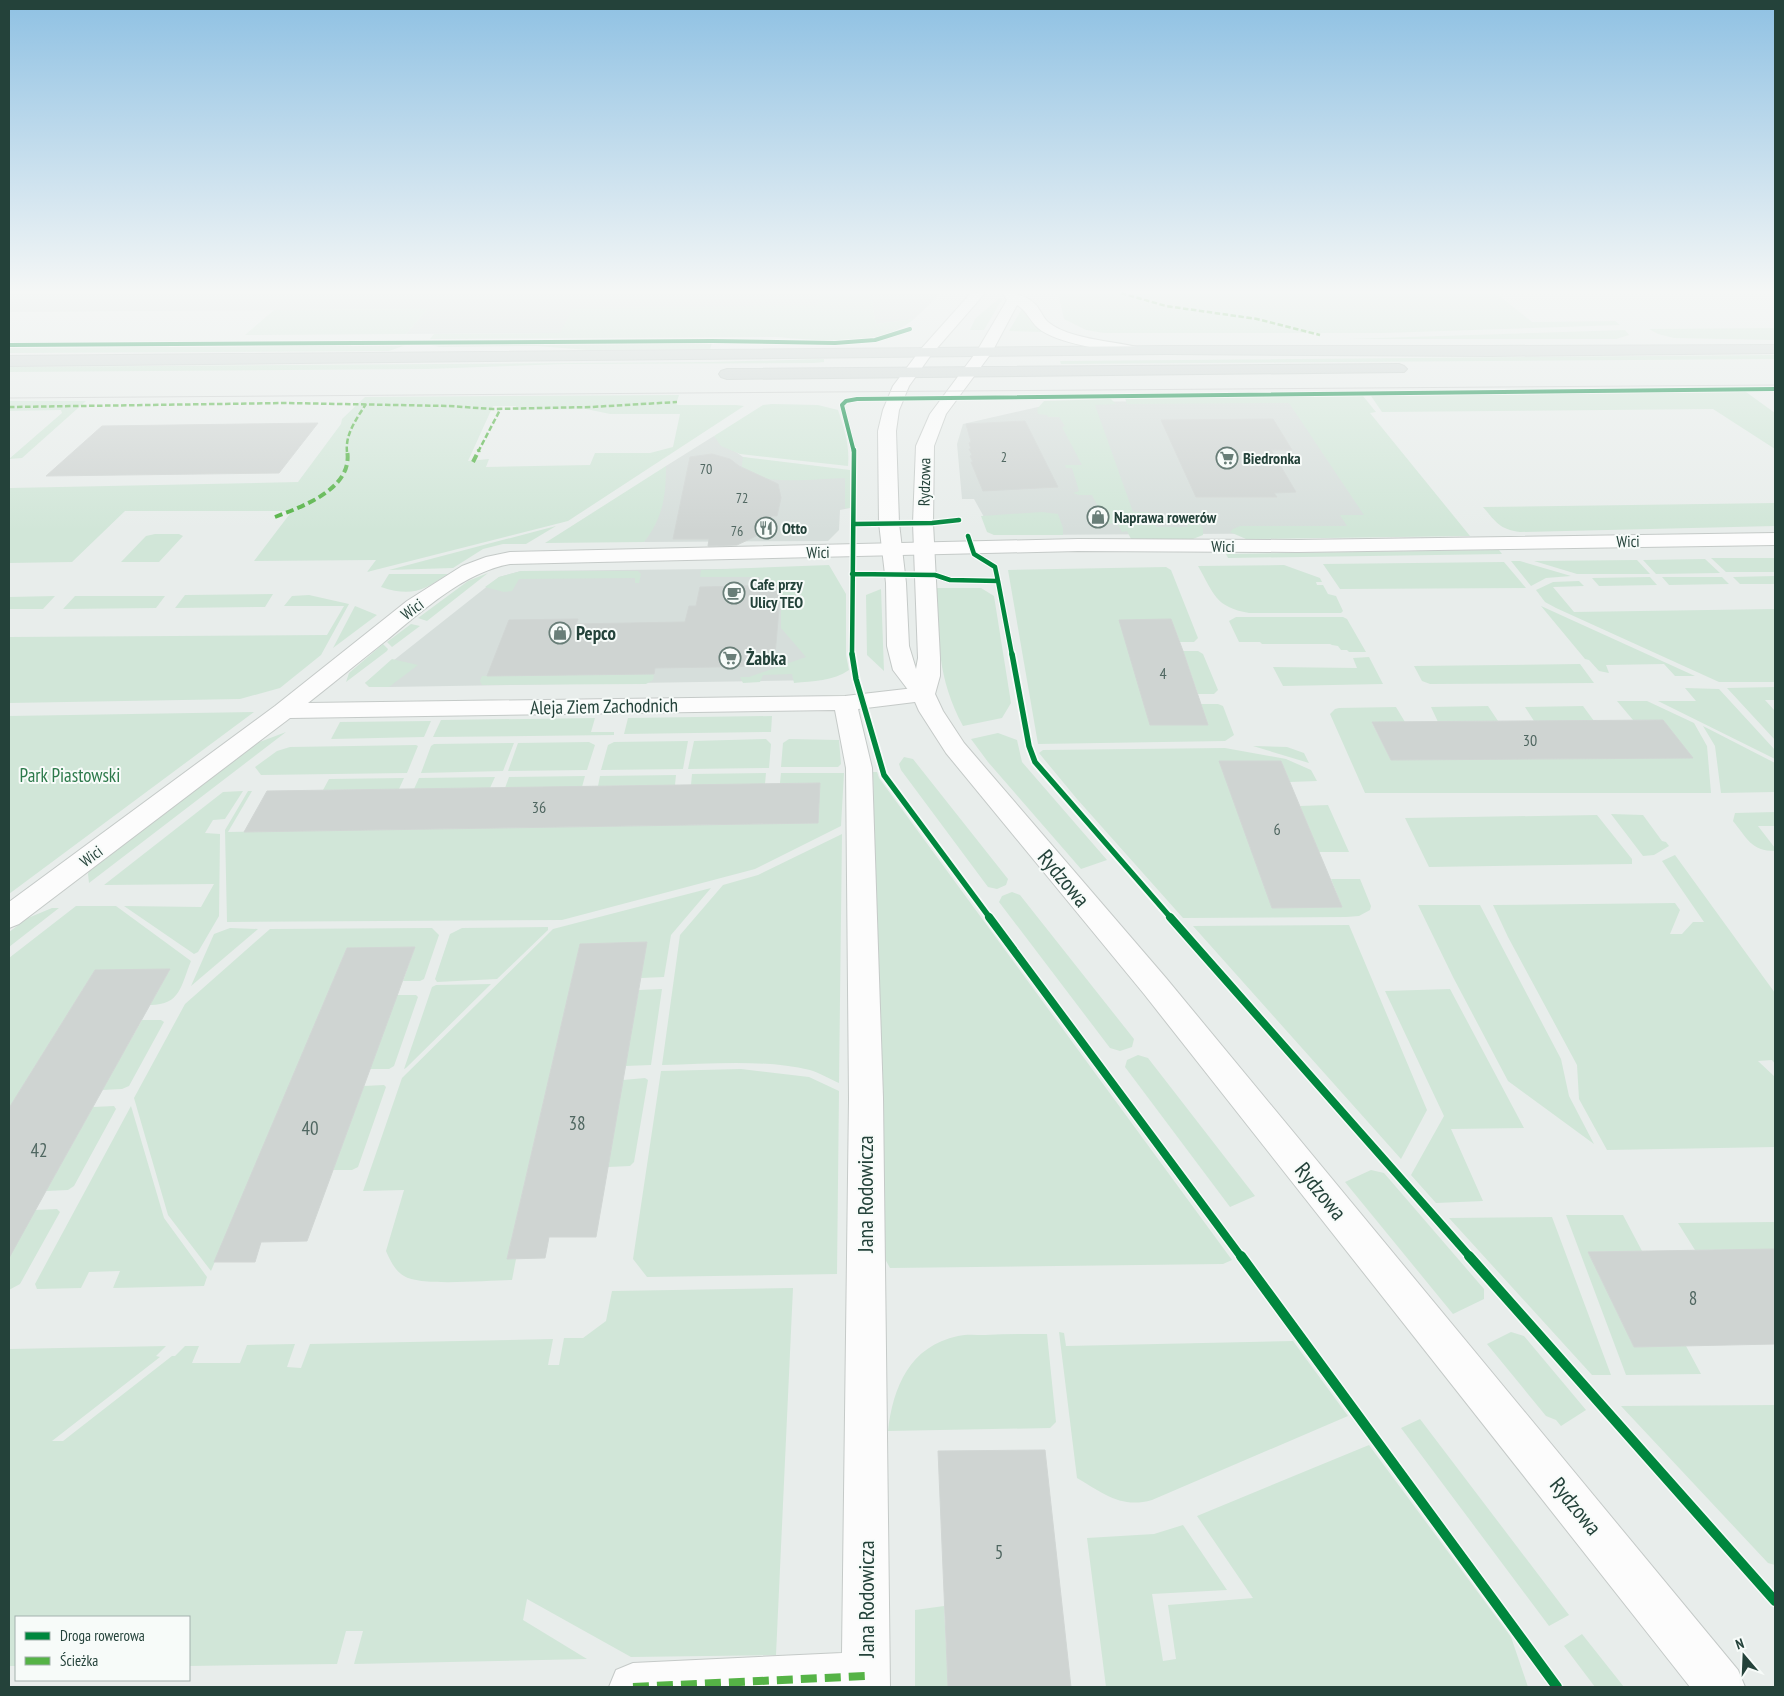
<svg xmlns="http://www.w3.org/2000/svg" width="1784" height="1696" viewBox="0 0 1784 1696" font-family="'PT Sans Narrow',sans-serif">
<rect width="100%" height="100%" fill="#e8edeb"/>
<!-- built -->
<path fill="#d6dedb" d="M9,293H820L819,305L561,333L406,334L427,309L9,312Z
M870,293H941L914,319L876,324Z
M1297,400L1388,533L994,535L974,499H962L957,444L963,424L1038,407H1053L1051,402Z
M714,436L743,457L846,478L850,508L840,510L839,530L828,541L644,542L666,466Z
M813,568L818,680L389,687L365,683L499,577L521,571Z"/>
<!-- green -->
<path fill="#d1e6d8" fill-rule="evenodd" d="M820,293H870L876,324L914,319C877,350 820,340 776,337L430,339L434,334L560,333L573,308L818,305Z
M1058,293H1496L1532,322L1615,321L1620,325L1384,333H1104L1086,330L1064,319Z
M999,298H1003L984,330H970L975,319Z
M1023,307L1030,321L1044,332L1009,331Z
M427,309L406,334L245,335L274,310Z
M1775,328V340L1674,338L1658,334L1649,329Z
M1625,330L1629,335L1616,339H1348Z
M712,343L710,349L588,350L537,346L440,347L431,345Z
M406,345L389,351L9,353V348Z
M1775,355V359L1061,364L1060,361Z
M824,359V362L814,363L564,364L427,369L9,372V367L710,362Z
M1746,392L1775,413V449L1713,409L1382,412L1371,396Z
M679,395L676,404L678,405H736L744,406L568,521L367,572L376,560L254,561L292,511H125L72,562L9,563L10,488L298,482L341,424L342,419L365,397ZM493,406H516L515,410L586,409L610,414H680L673,447L650,453H595L590,465L486,467L489,459L468,461Z
M1363,396L1376,412L1370,413L1470,536L1246,539L1230,532L1233,529L1240,526H1347L1340,515H1364L1289,403L1127,404L1125,398Z
M1111,399L1116,404L1095,405L1133,512H1149L1156,527H1188L1183,517C1193,518 1197,521 1203,528V535L1193,539H1131L1127,531L1122,532L1117,523L1107,524L1092,495H1079L1073,493L1079,491L1072,468H1066L1065,465H1082L1062,427L1065,426L1059,417H1048L1047,415L1038,414L1037,409L1044,401Z
M9,401H86L22,458L9,459L62,413L61,410L9,411Z
M772,404L818,405L838,410C844,428 850,446 848,466L740,454L721,446L714,436L763,405Z
M743,457L850,470V508H845V478C815,479 768,485 741,472Z
M666,466C666,496 663,518 644,542L545,543Z
M1775,503V526L1520,532C1499,529 1496,522 1483,507Z
M1042,512L1058,514L1063,528V535H994L987,532L981,516Z
M556,526L526,544H503L483,549L453,568L389,570Z
M155,534H179L183,536L159,562H121L146,536Z
M1499,550L1502,554L1228,558L1226,554Z
M1711,558H1775V572H1726Z
M1705,559L1720,573L1656,574L1643,560Z
M1637,560L1650,574H1577L1534,561Z
M1511,561H1520L1571,576L1546,578L1531,586Z
M1504,562L1526,588L1340,589L1323,564Z
M829,565L846,594V655L849,670C833,681 813,681 794,683L792,674L763,675L760,682L743,683L740,677H749L806,657L781,628V585H760V577H700L701,570Z
M1284,565L1320,578L1322,582H1316L1317,585H1323L1328,594L1336,596L1343,611L1341,613H1249C1215,607 1214,594 1198,566Z
M1166,567L1171,570L1198,638L1194,642H1180L1171,619L1120,620L1150,725H1208L1201,704H1218L1223,706L1234,735L1225,741L1038,744L1008,570Z
M521,571H638L641,574L639,583H635V578L519,579L512,591L504,592L485,587L499,577Z
M488,573L427,621L418,618L468,581Z
M389,574H448C423,591 411,597 381,587Z
M1775,576V584H1740L1733,577Z
M1650,577L1657,585L1599,586L1592,578Z
M1662,577H1722L1729,584L1669,585Z
M1579,581L1584,586L1553,587L1574,612L1775,609V682H1719L1556,608L1545,602L1536,590L1553,582Z
M936,588H981L994,596L1011,703L1002,718L963,726C937,677 939,642 936,588Z
M881,589L884,671L867,655L866,595Z
M273,594L265,607L175,608L185,595Z
M309,595L349,604L321,655L280,688L240,699L9,703V637L327,635L344,606H284L292,596Z
M55,596L43,609H9V597Z
M75,596H165L156,608L63,609Z
M355,606L377,615L333,648Z
M1541,606L1695,676H1675L1664,664L1606,665L1609,673L1599,671L1589,660L1585,659Z
M1236,617H1343L1347,619L1366,652H1349L1347,650H1341L1338,646L1332,645L1330,644H1262L1260,642H1239L1229,621Z
M411,624L420,626L392,647L387,642Z
M383,644L388,649L387,651L346,682L349,673Z
M1183,651H1198L1203,654L1218,690L1214,694H1198Z
M1369,657L1383,684L1283,686L1273,667L1357,668L1353,658Z
M392,659L418,665L389,687H369L365,683Z
M1580,664L1594,683L1430,684L1422,681L1414,666Z
M654,674L653,680L646,684L482,685L480,681L482,676Z
M1775,687V700H1765L1775,711V740L1727,688Z
M1685,688L1719,689L1775,750V759L1658,701H1696Z
M1617,701H1647L1694,723L1707,746L1711,793H1365L1330,714L1335,709L1339,708L1396,707L1405,722L1372,723L1391,760L1692,757L1663,720H1633Z
M1488,706L1498,721L1438,722L1431,707Z
M1583,706L1594,721H1534L1525,707Z
M254,712L9,894V716Z
M772,716L771,732L624,734L628,718Z
M595,718L591,732H614V735L433,737L441,720Z
M431,721L424,737L331,739L340,722Z
M1703,726L1775,763V792L1721,793L1715,746Z
M286,732L89,883L88,874L90,867L257,743Z
M998,733L1017,740L1022,762L1107,860L1081,869L988,762L971,739Z
M766,739L771,744L769,768L688,769L694,741Z
M789,739L839,740L841,764L838,767H781L783,743Z
M688,741L683,769L601,770L608,745L614,742Z
M589,742L595,745L587,770L508,771L518,743Z
M514,743L503,771L421,773L431,746L434,744Z
M416,745L418,746L407,773L261,775L255,767L277,751L290,747Z
M1253,746L1287,747L1304,753L1309,763Z
M1225,748L1286,759L1311,770L1317,781L1290,782L1281,761H1220L1272,908L1342,907L1331,879H1360L1371,906L1370,910L1359,916L1346,917L1183,918L1077,799L1039,753L1043,750Z
M904,757L913,759L1008,879L1006,885L997,889L988,887L901,770L899,764Z
M873,772H877L879,778L1232,1260L1223,1264L890,1268L885,1259L884,1248Z
M766,773L765,784L691,785L692,774Z
M781,773H844L841,826L755,869L562,920L227,922L225,830L248,791H252L228,832L818,823L820,783H780Z
M676,775L675,785L598,786L600,776Z
M585,776L582,787L505,788L509,777Z
M495,777L490,788L414,789L419,778Z
M404,778L399,789L323,790L329,779Z
M243,791L225,819L213,820L205,833L220,834L219,916L198,952L194,954L124,906L201,907L214,884L104,885L223,792Z
M1328,805L1349,852H1319L1300,806Z
M1775,812V826H1758L1775,848V851C1751,851 1747,838 1733,821L1735,813Z
M1611,814L1643,815L1662,841L1666,842L1669,846L1654,855L1643,856Z
M1597,815L1632,859V864L1429,867L1405,818Z
M842,834L839,1083C830,1079 820,1073 810,1070C763,1059 710,1064 662,1065L680,935L723,885L758,875Z
M1675,855L1775,993V1064L1772,1060L1758,1061L1775,1077V1147L1607,1150L1579,1099L1577,1065L1508,937L1493,905L1675,903L1680,910L1670,934H1682L1693,922H1704L1662,861Z
M711,888L671,935L664,977L641,978L646,942L580,944L507,1259H516L512,1280C489,1280 421,1287 404,1276C395,1271 390,1260 386,1251L404,1190L363,1191L402,1078L553,929Z
M1012,892L1020,895L1134,1039L1132,1047L1120,1051L1110,1048L999,902L1002,896Z
M1418,905H1480L1561,1059L1569,1096L1594,1144L1508,1081L1453,977Z
M76,906H116L191,961C181,985 181,1005 150,1005L170,969L95,970L9,1108V958Z
M52,908H59L9,947V932L28,918Z
M1349,925L1427,1110L1401,1159L1193,926Z
M548,927V930L497,979L437,982L435,979L450,934L462,928Z
M230,928L258,929L191,986L214,934Z
M432,928L439,935L424,979L420,981H403L415,947L347,948L211,1271L168,1215L134,1098L185,1004L270,929Z
M491,984L406,1068L404,1069L432,987L436,985Z
M662,989L651,1065L625,1066L639,990Z
M1450,989L1524,1128L1451,1129L1483,1201L1436,1203L1411,1175L1444,1116L1385,991Z
M397,995H416L418,997L394,1066L389,1069H370Z
M142,1020H161L164,1022L129,1086L122,1089L102,1090Z
M1138,1055L1148,1058L1255,1196L1230,1207L1125,1067L1127,1060Z
M741,1069L809,1077L839,1091L837,1274L647,1277L633,1259L661,1071Z
M645,1078L648,1080L634,1162L630,1166L608,1167L623,1080Z
M384,1085L386,1087L358,1167L352,1170H333L364,1086Z
M114,1106L116,1109L74,1186L68,1190L46,1191L93,1107Z
M131,1106L164,1218L207,1277L204,1286L113,1288L120,1271L89,1272L81,1288L37,1289L35,1284Z
M1371,1170L1384,1173L1484,1289V1299L1453,1314L1345,1182Z
M57,1209L60,1212L20,1284L9,1290V1257L35,1210Z
M1566,1215H1623L1642,1251L1588,1252L1634,1347L1686,1346L1701,1374L1626,1375Z
M1552,1217L1611,1375H1592L1449,1218Z
M1774,1222L1775,1249L1695,1250L1678,1223Z
M793,1288L776,1655L631,1657L527,1599L523,1620L587,1659L354,1664L363,1631H346L337,1664L189,1666V1617H16V1666H9V1349L166,1346L156,1356L160,1357L52,1441H63L172,1356H175L185,1346H199L192,1363H240L247,1345L295,1344L287,1367L301,1368L310,1344L553,1339L548,1365H559L564,1338H583L606,1321L612,1291Z
M1059,1332L1064,1333L1066,1346L1293,1341L1348,1416L1152,1500C1121,1509 1103,1493 1077,1478Z
M1511,1332L1524,1336L1586,1410L1561,1426L1556,1420L1546,1416L1487,1344Z
M1047,1334L1056,1422L1050,1428L888,1431C893,1387 910,1346 958,1336C966,1334 976,1335 985,1335C1005,1334 1026,1334 1047,1334Z
M1775,1405V1565L1768,1563L1621,1406Z
M1420,1419L1569,1615L1549,1626L1401,1428Z
M1369,1445L1511,1637L1528,1687H1106L1087,1538L1154,1534L1183,1525L1227,1590L1152,1594L1163,1661L1176,1659L1168,1605L1253,1598L1197,1516Z
M944,1606L948,1687H915V1610Z
M1582,1634L1624,1687H1595L1564,1646Z"/>
<!-- building -->
<path fill="#cfd4d2" stroke="#d1d6d4" d="M1273,419L1292,450H1271L1296,492L1274,493L1277,497H1196L1161,420Z
M1025,421L1058,487L983,491L971,462H973L970,456L972,455L969,449H971L969,443L971,442L966,424Z
M318,423L279,473L46,476L102,426Z
M712,454L730,459L739,466L778,484L781,498L777,516H771L769,530L737,545L708,546L709,539H673L690,457Z
M781,585L774,666L655,668L654,674L487,676L509,620L578,619L576,624L685,622L689,606H696L700,587Z
M1171,619L1183,651L1208,725H1150L1119,620Z
M1663,720L1693,758L1391,760L1372,722Z
M1219,761H1281L1342,907L1272,908Z
M820,783L818,823L244,832L267,791Z
M647,942L596,1237H549L545,1258L507,1259L580,944Z
M415,947L307,1241L261,1242L255,1262H214L347,948Z
M170,969L46,1191L9,1258V1108L95,970Z
M1775,1249V1344L1634,1347L1588,1252Z
M1045,1450L1071,1687H948L938,1451Z"/>
<g fill="none" stroke-linecap="round" stroke-linejoin="round">
<!-- minor casing -->
<g stroke="#c5cac8" stroke-width="2">
<path id="minor" d="M1775,533V545L1298,552L1078,551L510,564C465,572 423,610 388,639C361,660 335,682 308,703L845,696L923,687L931,689L935,694L931,699L923,701L858,709L872,768L883,1098L890,1687H609L616,1670L633,1663L842,1653L849,1098L846,768L835,710L290,718L19,924L9,928V902L275,706L407,601L462,566L486,557L510,552L1078,539L1298,540Z"/>
</g>
<!-- tertiary casing -->
<g stroke="#c5cac8" stroke-width="2">
<path id="tertiary" d="M971,293H985L931,355L909,386L899,410L896,431L899,523L906,583L909,646L916,669L918,658L913,523L916,446L930,414L977,351L1007,300L1002,293C1013,293 1025,295 1034,303C1040,308 1042,317 1048,322C1068,339 1112,341 1137,347L1139,350L1137,353L1132,354C1107,350 1057,344 1038,328C1030,321 1027,311 1017,305L992,352L946,414L934,446L933,523L940,658V676L935,694L943,711L964,743L1166,978L1738,1670L1745,1687H1690L1144,994L946,753L919,711L912,695L893,670L887,646L886,583L879,523L878,431L883,410L893,386L921,349Z"/>
</g>
<!-- primary casing -->
<g stroke="#c3ccc9" stroke-width="2">
<path id="primary" d="M1775,345V353L1490,356L1166,354L9,366V356L1166,346H1490Z
M1399,364L1404,366L1407,369L1404,372L727,379L721,377L719,374L721,371L727,369Z"/>
</g>
<!-- minor -->
<use href="#minor" fill="#fcfcfc" fill-rule="evenodd"/>
<!-- tertiary -->
<use href="#tertiary" fill="#fcfcfc" fill-rule="evenodd"/>
<!-- primary -->
<use href="#primary" fill="#cfd7d5" fill-rule="evenodd"/>
<!-- tram -->
<path stroke="#c9cdcc" stroke-width="1" d="M9,398L1775,385"/>
<!-- quiet-far2 -->
<path stroke="#55b346" stroke-width="2.5" stroke-dasharray="5.5 2.5" stroke-linecap="butt" d="M1121,293L1166,306L1257,319L1320,335
M9,407L287,403L449,406L493,409L591,407L677,402
M347,452C345,434 357,418 366,404
M478,452L501,408"/>
<!-- quiet-far1 -->
<path stroke="#55b346" stroke-width="4" stroke-dasharray="8 4" stroke-linecap="butt" d="M473,462L479,450
M275,517C304,506 354,488 347,450"/>
<!-- quiet -->
<path stroke="#55b346" stroke-width="8" stroke-dasharray="16 8" stroke-linecap="butt" d="M633,1687L865,1676"/>
<!-- cycleway-far4 casing -->
<g stroke="#f7fbf9" stroke-width="5.5">
<path id="cycleway-far4" d="M9,345L712,341L835,343L875,340L910,329
M854,452L842,405L846,401L857,399L1775,389"/>
</g>
<!-- cycleway-far3 casing -->
<g stroke="#f7fbf9" stroke-width="7">
<path id="cycleway-far3" d="M854,524L932,523L959,520
M852,574L935,575L950,580L998,581L995,567L974,554L968,536
M998,581L1012,655
M852,655L854,450"/>
</g>
<!-- cycleway-far2 casing -->
<g stroke="#f7fbf9" stroke-width="9">
<path id="cycleway-far2" d="M852,654L856,679L884,775L990,918
M1012,654L1029,746L1035,762L1171,918"/>
</g>
<!-- cycleway-far1 casing -->
<g stroke="#f7fbf9" stroke-width="11">
<path id="cycleway-far1" d="M989,917L1242,1258
M1170,917L1471,1258"/>
</g>
<!-- cycleway casing -->
<g stroke="#f7fbf9" stroke-width="13">
<path id="cycleway" d="M1241,1256L1557,1687
M1469,1256L1775,1601"/>
</g>
<!-- cycleway-far4 -->
<use href="#cycleway-far4" stroke="#00873e" stroke-width="4"/>
<!-- cycleway-far3 -->
<use href="#cycleway-far3" stroke="#00873e" stroke-width="4.5"/>
<!-- cycleway-far2 -->
<use href="#cycleway-far2" stroke="#00873e" stroke-width="5.5"/>
<!-- cycleway-far1 -->
<use href="#cycleway-far1" stroke="#00873e" stroke-width="8"/>
<!-- cycleway -->
<use href="#cycleway" stroke="#00873e" stroke-width="10"/>
</g>
<!-- sky -->
<linearGradient id="sky" x2="0" y2="1"><stop stop-color="#8fc1e3"/><stop offset="0.55" stop-color="#f5f7f6"/><stop offset="1" stop-color="#f5f7f6" stop-opacity="0"/></linearGradient>
<rect width="1784" height="531" fill="url(#sky)"/>
<!-- icons -->
<defs>
<g id="supermarket-ring" transform="scale(1.125)"><circle r="9.5" fill="#f7fbf9" stroke="#697e78" stroke-width="1.5"/><path d="M-6-5.5h2.5l.6 2H6L4.5 2H-2.5L-4.4-4H-6ZM-1.5 3.2a1.3 1.3 0 1 0 .1 0ZM3 3.2a1.3 1.3 0 1 0 .1 0Z" fill="#697e78"/></g>
<g id="shop-ring" transform="scale(1.125)"><circle r="9.5" fill="#f7fbf9" stroke="#697e78" stroke-width="1.5"/><path d="M-5-2.5h2.3a2.7 3.5 0 0 1 5.4 0H5L5.5 6h-11ZM-1.5-2.5h3a1.5 2.3 0 0 0-3 0Z" fill="#697e78"/></g>
<g id="restaurant-ring" transform="scale(1.125)"><circle r="9.5" fill="#f7fbf9" stroke="#697e78" stroke-width="1.5"/><path d="M-5-6h1v4h1v-4h1v4h1v-4h1v5L-1.5 .5V6h-2V.5L-5-1ZM5-6V6H3V1.5H1.5Q1.5-4 5-6Z" fill="#697e78"/></g>
<g id="cafe-ring" transform="scale(1.125)"><circle r="9.5" fill="#f7fbf9" stroke="#697e78" stroke-width="1.5"/><path d="M-5.5-4.5H6V0H3Q3 3.5 0 3.5H-2.5Q-5.5 3.5-5.5 0ZM3-3.2v2h1.7v-2ZM-6 4.5H4V6H-6Z" fill="#697e78"/></g>
</defs>
<g fill-rule="evenodd">
<use href="#supermarket-ring" x="1227" y="458"/>
<use href="#shop-ring" x="1098" y="517"/>
<use href="#restaurant-ring" x="766" y="528"/>
<use href="#cafe-ring" x="734" y="593"/>
<use href="#shop-ring" x="560" y="633"/>
<use href="#supermarket-ring" x="730" y="658"/>
</g>
<g text-anchor="middle" dominant-baseline="central" stroke-width="4" stroke-linejoin="round" paint-order="stroke">
<!-- far-number labels -->
<g font-size="14" fill="#506761">
<text x="1004" y="457">2</text>
<text x="706" y="469">70</text>
<text x="742" y="498">72</text>
<text x="737" y="531">76</text>
</g>
<!-- far-poi labels -->
<g font-size="16" font-weight="bold" fill="#24423a" stroke="#f7fbf9" text-anchor="start">
<text x="1243" y="458">Biedronka</text>
<text x="1114" y="517">Naprawa rowerów</text>
<text x="782" y="528">Otto</text>
<text x="750" y="584">Cafe przy<tspan x="750" dy="18">Ulicy TEO</tspan></text>
</g>
<!-- far-street labels -->
<g font-size="16" fill="#24423a" stroke="#f7fbf9">
<text transform="translate(924 482) rotate(-89)">Rydzowa</text>
<text transform="translate(1628 541) rotate(-1)">Wici</text>
<text x="1223" y="546">Wici</text>
<text transform="translate(818 552) rotate(-1)">Wici</text>
<text transform="translate(412 609) rotate(-37)">Wici</text>
<text transform="translate(91 856) rotate(-37)">Wici</text>
</g>
<!-- number labels -->
<g font-size="16" fill="#506761">
<text x="1163" y="673">4</text>
<text x="1530" y="740">30</text>
<text x="539" y="807">36</text>
<text x="1277" y="829">6</text>
</g>
<!-- poi labels -->
<g font-size="19" font-weight="bold" fill="#24423a" stroke="#f7fbf9" text-anchor="start">
<text x="576" y="633">Pepco</text>
<text x="746" y="658">Żabka</text>
</g>
<!-- street labels -->
<g font-size="19" fill="#24423a" stroke="#f7fbf9">
<text transform="translate(604 706) rotate(-1)">Aleja Ziem Zachodnich</text>
</g>
<!-- park labels -->
<g font-size="19" fill="#2d7a4b" stroke="#f7fbf9">
<text x="70" y="775">Park Piastowski</text>
</g>
<!-- near-number labels -->
<g font-size="19" fill="#506761">
<text x="577" y="1123">38</text>
<text x="310" y="1128">40</text>
<text x="39" y="1150">42</text>
<text x="1693" y="1298">8</text>
<text x="999" y="1552">5</text>
</g>
<!-- near-street labels -->
<g font-size="22" fill="#24423a" stroke="#f7fbf9">
<text transform="translate(1064 878) rotate(50)">Rydzowa</text>
<text transform="translate(1321 1191) rotate(51)">Rydzowa</text>
<text transform="translate(865 1194) rotate(-90)">Jana Rodowicza</text>
<text transform="translate(1576 1506) rotate(51)">Rydzowa</text>
<text transform="translate(866 1599) rotate(-90)">Jana Rodowicza</text>
</g>
</g>
<!-- border -->
<rect width="1784" height="1696" fill="none" stroke="#24423a" stroke-width="20"/>
<!-- legend -->
<rect x="15" y="1616" width="175" height="65" fill="#f7fbf9" stroke="#a3b1ad"/>
<rect x="25" y="1632" width="25" height="8" fill="#00873e" stroke="#a3b1ad"/>
<text x="60" y="1641" font-size="15" fill="#24423a">Droga rowerowa</text>
<rect x="25" y="1657" width="25" height="8" fill="#55b346" stroke="#a3b1ad"/>
<text x="60" y="1666" font-size="15" fill="#24423a">Ścieżka</text>
<!-- north arrow -->
<g transform="translate(1744 1656) rotate(341)" stroke="#f7fbf9" stroke-width="4" paint-order="stroke">
<path d="M0-4L9 19L0 12L-9 19Z" fill="#24423a"/>
<text y="-8" font-size="14" font-weight="bold" text-anchor="middle" fill="#24423a">N</text>
</g>
</svg>
